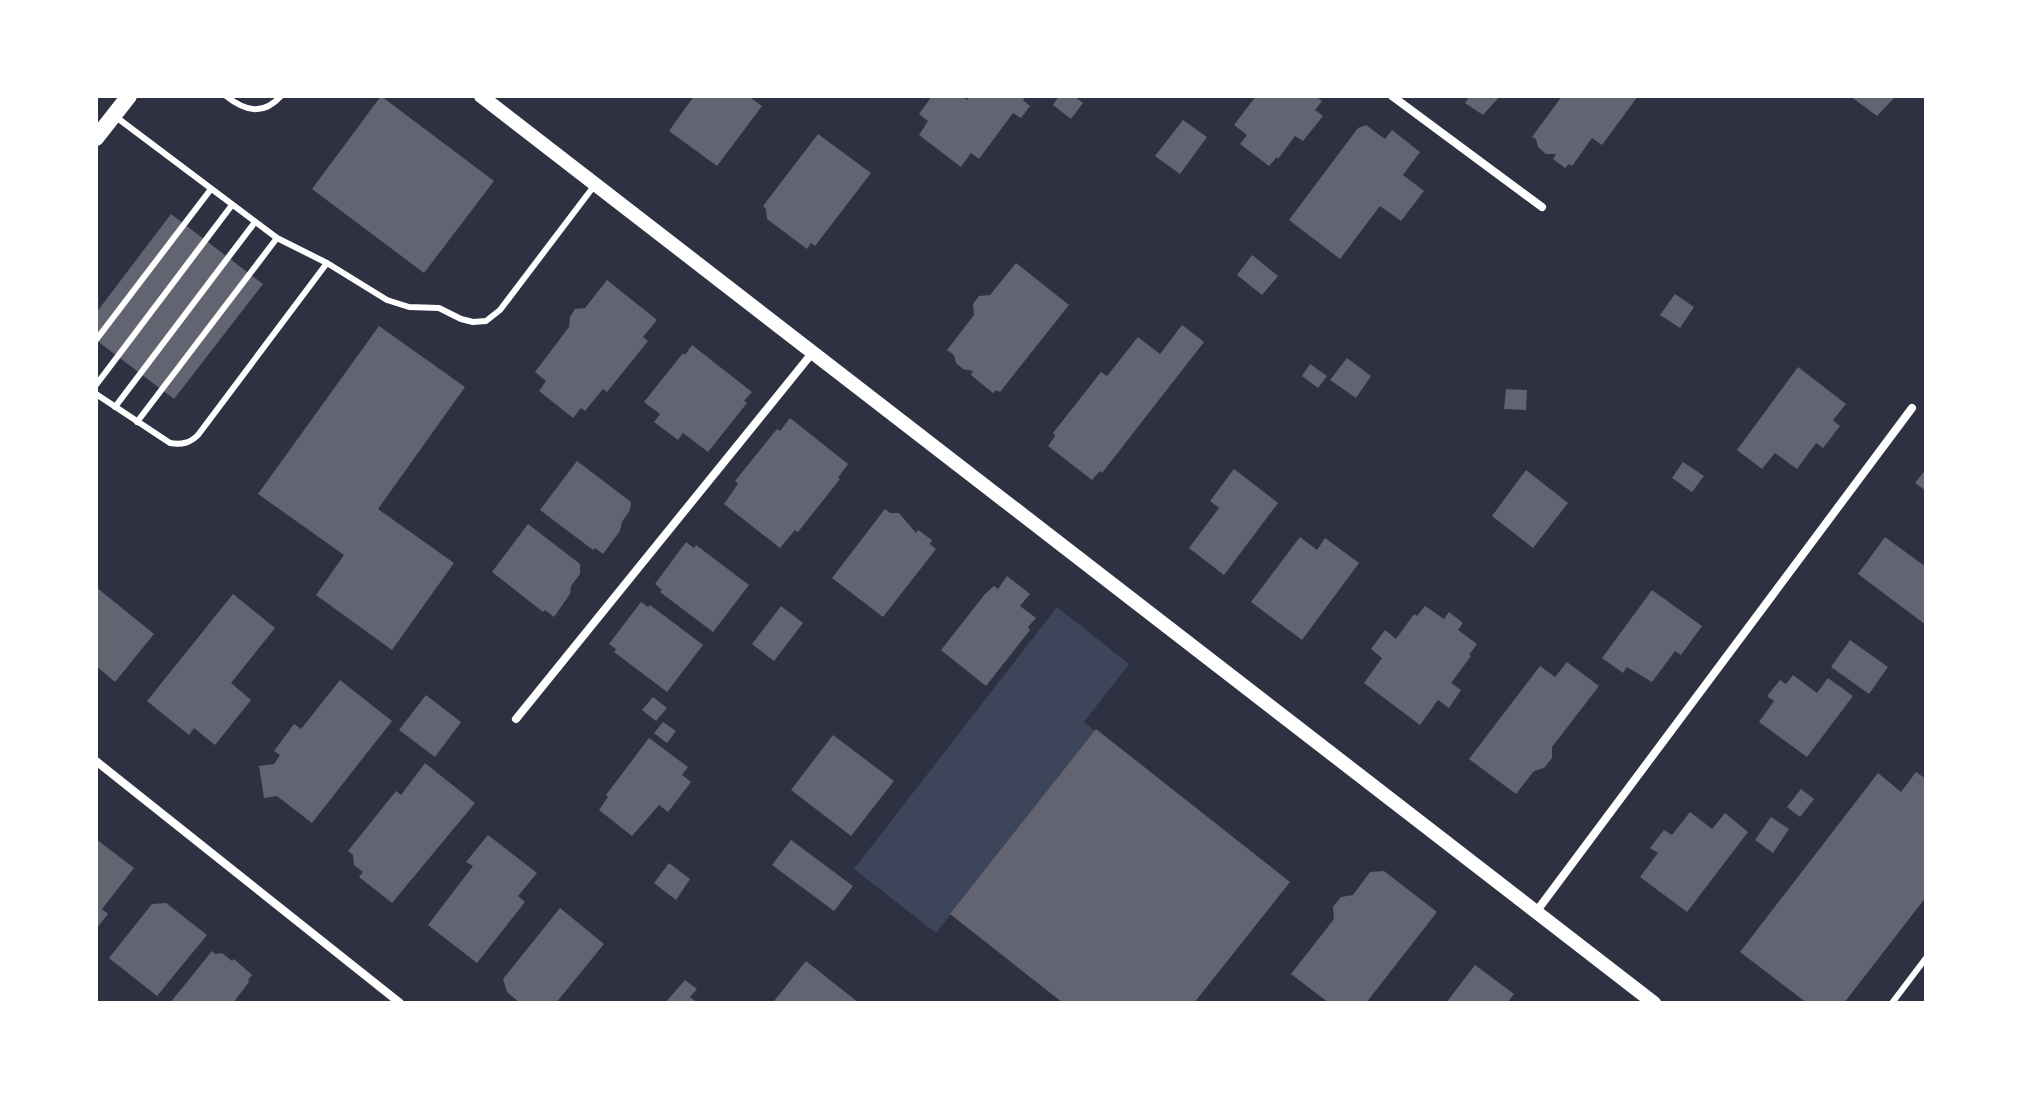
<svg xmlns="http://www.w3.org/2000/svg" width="2022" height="1099" viewBox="0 0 2022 1099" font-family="'Roboto Condensed',sans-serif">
<rect width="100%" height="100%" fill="#2d3142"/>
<!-- green -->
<path fill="#3c4559" d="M1057,607L1129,664L1084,722L1095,731L936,933L854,869Z"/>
<!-- building -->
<path fill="#626471" d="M381,96L494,181L424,273L312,189Z
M694,96H748L762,106L717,166L669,131Z
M932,96H961L967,100L970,96H1026L1023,100L1030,106L1021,118L1013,113L979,159L971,153L961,167L919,135L928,121L919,114Z
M1059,96H1074L1083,103L1071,119L1053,105Z
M1256,96H1315L1322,101L1315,110L1323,116L1303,141L1295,136L1278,159L1277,157L1269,166L1240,144L1247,135L1234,125Z
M1470,96H1500L1483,115L1465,103Z
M1562,96H1638L1602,145L1592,138L1572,166L1569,164L1565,168L1553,159L1556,154H1546L1538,147L1536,139L1532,137Z
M1850,96H1896L1877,116Z
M1183,120L1207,137L1180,174L1155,156Z
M1366,125L1385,139L1392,130L1420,152L1403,175L1424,191L1401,221L1380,206L1340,259L1289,220L1358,128Z
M818,134L871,173L815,246L811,243L807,249L767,219L766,209L763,206Z
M171,214L263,284L174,399L96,340V313Z
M1252,255L1278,276L1262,295L1237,275Z
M1016,263L1069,305L1000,392L996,390L993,393L971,375L973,371L963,369L956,363L954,355L947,350L974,315L973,304L979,296L990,295Z
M607,280L657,320L643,337L648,341L607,392L603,389L585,411L581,408L573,418L539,391L546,381L535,372L569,327L570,317L575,309L585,308Z
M1675,294L1694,307L1680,328L1660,315Z
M1182,325L1204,342L1102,473L1100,471L1092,480L1048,446L1055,436L1053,433L1101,372L1107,376L1138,337L1160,354Z
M379,326L465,387L378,509L454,563L392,650L316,595L344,555L258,494Z
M692,345L752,392L744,401L747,403L708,452L683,433L678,440L654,422L660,414L644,402L683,353L685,355Z
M1347,358L1371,376L1356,398L1330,380Z
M1310,364L1327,376L1318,388L1302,376Z
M1798,367L1846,404L1833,420L1840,426L1823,448L1816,443L1797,469L1775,453L1762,469L1737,450Z
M1506,389L1527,390L1526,410L1504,409Z
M790,418L848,464L838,478L840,479L798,532L795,530L780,548L724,504L738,484L735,481L777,429L780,431Z
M577,461L631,502L630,510L622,522L620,531L603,554L595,548L593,550L540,510Z
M1683,462L1704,476L1692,492L1672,478Z
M1234,469L1278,503L1224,575L1189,548L1219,508L1210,501Z
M1926,469V491L1915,483Z
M1526,470L1568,503L1533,548L1492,516Z
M885,509L890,513H899L916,533L918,530L932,540L930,544L936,549L883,617L832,578Z
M528,524L580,564V574L571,586L570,594L554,617L545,610L543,612L492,572Z
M1300,537L1317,550L1325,538L1359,563L1302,640L1251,602Z
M1885,537L1926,567V625L1858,574Z
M686,542L694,548L696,545L749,585L713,632L660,592L662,590L655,584Z
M1007,576L1030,594L1020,606L1036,618L1028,627L1030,630L986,686L941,650L985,594L994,586L998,589Z
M96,587L154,634L115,682L96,666Z
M1652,590L1702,626L1681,655L1675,651L1652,682L1627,667L1623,673L1602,658Z
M233,594L275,628L231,683L251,700L215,745L194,728L189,735L147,701Z
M641,602L648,607L650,605L703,645L667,692L614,652L616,649L609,644Z
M781,606L803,623L774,661L752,644Z
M1425,606L1444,619L1449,612L1463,623L1458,630L1477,644L1469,655L1471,656L1451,683L1461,690L1449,708L1438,700L1420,725L1364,683L1382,658L1371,649L1385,630L1396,639L1414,614L1417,616Z
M1850,640L1888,667L1869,694L1831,667Z
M1567,662L1599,686L1552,747V758L1544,768L1534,771L1516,794L1469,759L1540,666L1555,677Z
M1793,675L1817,693L1828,678L1853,696L1807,757L1759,722L1774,701L1767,696L1780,680L1786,684Z
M340,680L392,721L312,823L277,796L264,798L259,766L274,764L280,755L274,751L294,724L301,729Z
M426,695L461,722L435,757L399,730Z
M653,697L667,708L656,721L642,710Z
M663,722L676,731L667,743L654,733Z
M1096,729L1290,882L1194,1003H1063L950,914Z
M833,735L894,781L851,836L791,790Z
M649,738L688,767L682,775L691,782L668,812L659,805L632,836L599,810L608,797L606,795Z
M425,763L475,803L392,903L359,877L363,872L354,865L353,855L348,851L396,791L401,795Z
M1916,772L1926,779V897L1844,1003H1807L1740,952L1878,773L1901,792Z
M1801,789L1814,799L1800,817L1787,807Z
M1690,812L1712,829L1725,813L1748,832L1687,912L1640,877L1658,853L1650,848L1664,830L1672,835Z
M1771,817L1789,829L1773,853L1755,840Z
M488,835L537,873L518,896L525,902L477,963L428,925L473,866L466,862Z
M96,839L134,868L102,909L108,914L96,929Z
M791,840L853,886L834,911L772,865Z
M669,863L690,879L676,900L654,883Z
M1384,871L1437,912L1366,1003H1329L1291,974L1334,919L1333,907L1341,897L1353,895L1370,872Z
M166,903L207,935L157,996L109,958L152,904Z
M560,908L604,944L556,1003H520L507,992L503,979Z
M212,951L215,954L222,953L232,961L234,959L252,975L248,980L249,982L233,1003H170Z
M806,961L859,1003L774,1001Z
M1475,965L1514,994L1507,1003H1446Z
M685,980L697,989L690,997L698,1003H665Z"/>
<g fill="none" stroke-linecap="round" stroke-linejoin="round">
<!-- service -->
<path stroke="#fff" stroke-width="6" d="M226,96C245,111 263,116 281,96
M116,117L277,238L327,263L387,300L409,307L439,308L461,319L473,322L486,321L500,310L594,186
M96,340L211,189
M96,385L232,205
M96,394L170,443C182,445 190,443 198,435L327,263
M115,407L255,222
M137,422L277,238
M1892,1003L1926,958"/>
<!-- minor -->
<path stroke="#fff" stroke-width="8" d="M1392,96L1542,207
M516,719L813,352
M96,761L400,1003
M1536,912L1912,408"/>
<!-- tertiary -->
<path stroke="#fff" stroke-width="14" d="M481,96L1654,1003"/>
<!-- secondary -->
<path stroke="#fff" stroke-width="16" d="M96,138L129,96"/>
</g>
<!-- border -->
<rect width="2022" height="1099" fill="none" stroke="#ffffff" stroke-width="196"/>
</svg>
